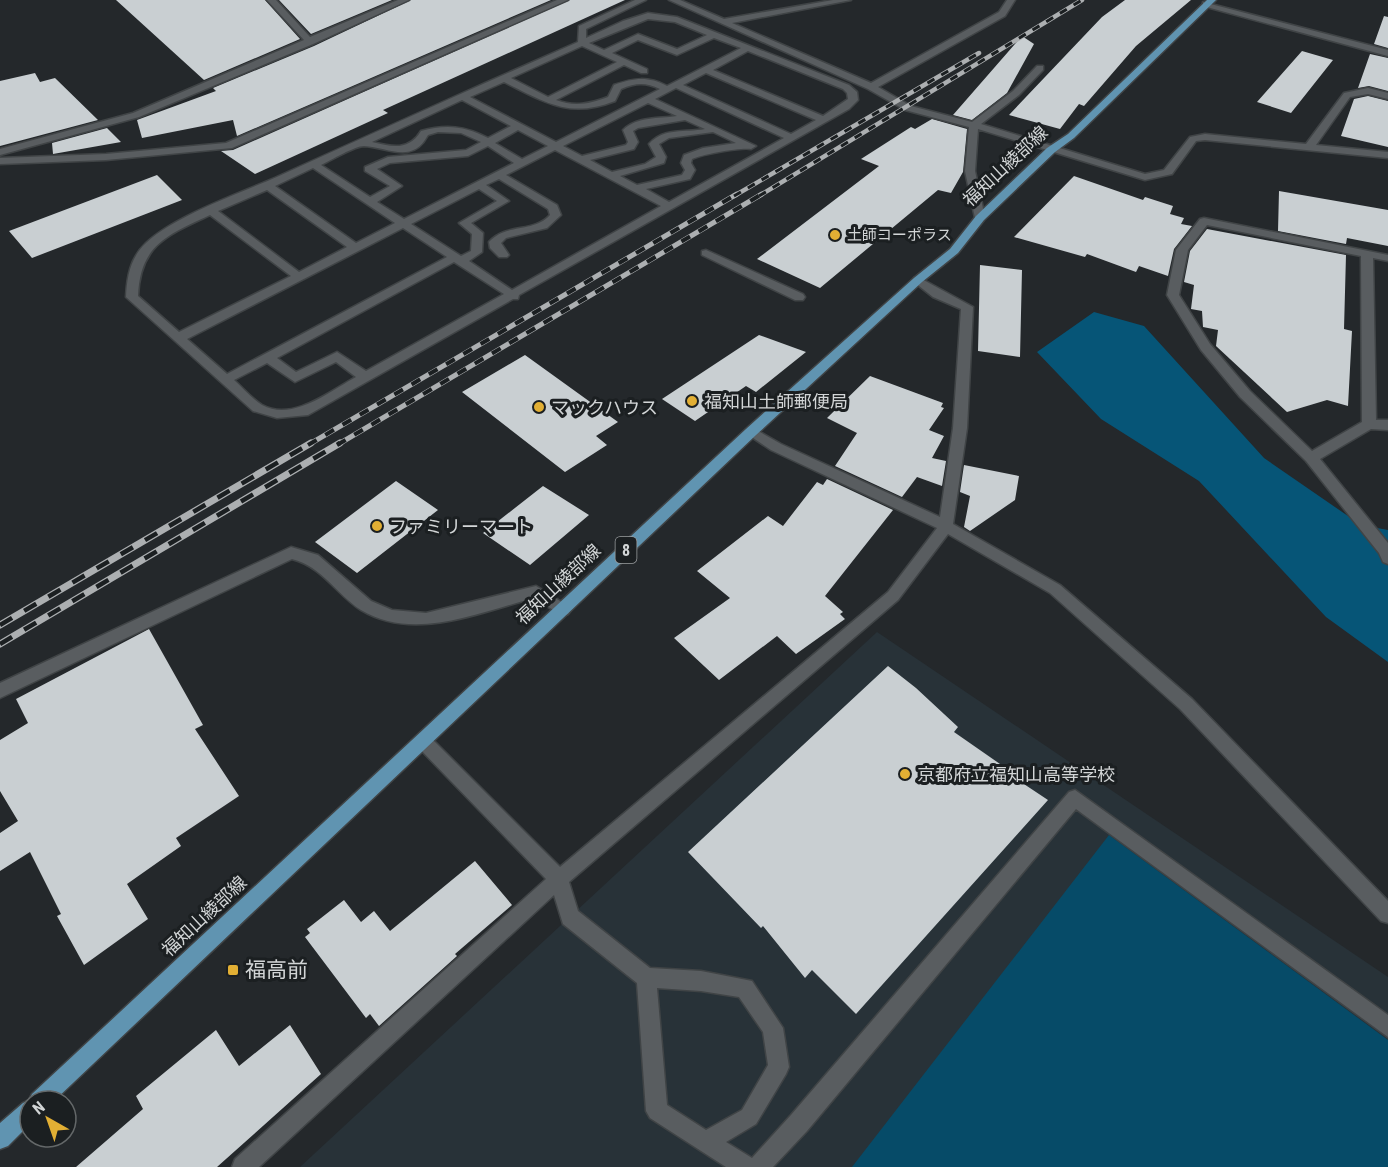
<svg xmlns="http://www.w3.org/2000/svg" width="1388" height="1167" viewBox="0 0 1388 1167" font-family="'Roboto Condensed','Noto Sans JP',sans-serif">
<rect width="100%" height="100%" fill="#24282b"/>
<!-- built -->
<path fill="#283238" d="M877,632L1388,977V1167H300Z"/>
<!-- green -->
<path fill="#064b68" d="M1109,835L1388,1040V1167H852Z"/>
<!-- forest -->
<path fill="#065577" d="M1094,312L1144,326L1264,458L1361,525L1388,530V662L1326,617L1199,481L1101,419L1037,352Z"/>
<!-- building -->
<path fill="#c9cfd2" d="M116,0H265L300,39L204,80Z
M279,0H392L311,34Z
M411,0H551L237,136L233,120L142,138L137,120L216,91L213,88L314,46Z
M570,0H625L383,110L388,113L255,174L221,151L233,150Z
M1125,0H1191L1136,46L1084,106L1079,104L1060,129L1009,115L1102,17Z
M1384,16L1388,17V48L1374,44Z
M1022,36L1034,44L1007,93L972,120L953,115Z
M1302,51L1333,60L1291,113L1257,102Z
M1370,54L1388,58V91L1369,86L1358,88Z
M35,73L40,82L55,78L98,120L0,146V81Z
M1368,96L1388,101V147L1341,136L1354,99Z
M932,119L967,129L963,172L951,193L938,190L820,288L757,259L879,166L861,159L911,127L915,129Z
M107,128L121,142L53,154L52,143Z
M157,175L182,200L32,258L9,231Z
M1074,176L1143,200L1145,197L1173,206L1170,214L1184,218L1181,224L1192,226L1174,249L1168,276L1139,266L1136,272L1087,254L1085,257L1014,237Z
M1279,191L1388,210V246L1347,238L1346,244L1278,231Z
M1207,229L1346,255L1344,329L1352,331L1348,406L1327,400L1287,412L1216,346L1218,330L1203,327L1202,311L1191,309L1194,285L1184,282L1190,251Z
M980,265L1022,270L1020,357L978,351Z
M759,335L806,352L756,392L746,386L695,421L662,399Z
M525,355L618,422L596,436L607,445L565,472L462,392Z
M870,376L943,403L941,407L944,408L929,430L944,436L932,458L946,461L942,486L917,477L902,497L835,466L857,433L827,418Z
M964,465L1019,476L1015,500L970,531L964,527L970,496L960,492Z
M827,479L893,510L825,596L843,612L840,614L845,619L796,654L777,636L719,680L674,638L730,598L697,571L768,516L783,526L817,482L823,485Z
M396,481L438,510L357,573L315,542Z
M543,486L589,515L530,565L483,533Z
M149,629L203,725L195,729L239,796L176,838L181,846L127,884L148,919L84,965L57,916L61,914L30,852L0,871V833L18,821L0,791V740L28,723L16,699Z
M888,666L916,688L958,727L954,732L1000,764L997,766L1048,800L856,1014L812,970L805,978L763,926L761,928L688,852Z
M475,861L512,905L455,954L457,956L379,1026L370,1014L366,1018L305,937L310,933L307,929L344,900L361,922L374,911L390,931Z
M290,1025L321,1074L217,1167H76L143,1109L136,1096L216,1030L239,1066Z"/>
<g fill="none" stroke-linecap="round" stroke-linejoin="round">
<!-- minor casing -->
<g stroke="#404446" stroke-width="3">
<path id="minor" d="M267,0H276L310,37L398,0H409L313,44L139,117L0,155V149L133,113L304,40Z
M557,0H568L232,148L106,160L0,164V158L106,154L226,143Z
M635,0H646L586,29V38L623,21L648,13L677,17L849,85L857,92L858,100L849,109L519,295L518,299H513L308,415L277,418L253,411L126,297C127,277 130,258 146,243C176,215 241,193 279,176C378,131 478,86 578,42L579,26ZM648,19L675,22L707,35L677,49L638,34L604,50L589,43ZM714,38L741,48L667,86C648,76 634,78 614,85L608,97C590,104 574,107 556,100L624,65L641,73H647V69L612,53L638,40L677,55ZM582,46L617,62L548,97L511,78ZM748,51L843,89L847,93L848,99L823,116L713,70ZM706,73L816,120L791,134L683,85ZM504,82C545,102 569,119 615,101L621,89C636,83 645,82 660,89L556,142L470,97ZM676,88L784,138L669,202L646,189L690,179L695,170L691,163L692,159C702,154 743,147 751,149L756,146L655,99ZM462,100L511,126L488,138C465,126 446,124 421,131C409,151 392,147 372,142ZM648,103L677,116C658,119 638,116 623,130L628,142L626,145L582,156L563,146ZM685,120L705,129C685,133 664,127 649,144L656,157L645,164L612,172L590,160L634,149L638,142L633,131L638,128ZM518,130L548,146L522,159L495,143ZM438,132L461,133L481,142L466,150L388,157L365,167V171L390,186L370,197L321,165C331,160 355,146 364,146C388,147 412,165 428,135ZM713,132L736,143L703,148L684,155L681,163L685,170L682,175L637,185L620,176L664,163L666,157L659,144L669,138ZM488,146L514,163L404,219L377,202L402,186L377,169L390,163L468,156ZM555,150L661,206L512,290L469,261L482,252L483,233L471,223L509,201L486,185L499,179L548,209L550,215C534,233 506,223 489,242L490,248L499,257H507L509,255L501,243L506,238L547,228L561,215L557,205L506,175ZM313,168L395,223L356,243L275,186ZM479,189L497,201L459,223L472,234L471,251L461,256L411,224ZM267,190L347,247L299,272L218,211ZM210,215L291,276L179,332L138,296C140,245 167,235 210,215ZM403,228L447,257L227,374L187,339ZM454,262L504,294L366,371L337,352L296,372L277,358ZM336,362L356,377C330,391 293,422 262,405C252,399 243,388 234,380L267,363L295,382Z
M669,0H680L724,19L833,0H851L732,23L871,83L999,12L1007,0H1015L1005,16L878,87L911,106L972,122L1013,91L1037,66H1043V70L1019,95L981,124L1145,174L1164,170L1190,137L1205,134L1306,144L1344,93L1368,88L1388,93V99L1368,94L1350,97L1316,145L1388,152V158L1205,140L1196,141L1172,174L1145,180L978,129L975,171L985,218L980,221L975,218L965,171L969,127L905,110L868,89Z
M1203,2L1388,50V56L1203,6Z
M1204,218L1388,255V261L1373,258L1376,420H1388V430L1371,429L1320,459L1388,543V564L1383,562L1379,553L1306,461L1240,397L1201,350L1167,295L1176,250L1200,219ZM1207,225L1361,256L1362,422L1312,451L1250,391L1210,344L1179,295L1188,250Z
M706,250L803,294L805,297L803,300H795L702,255V251Z
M918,277L973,307L967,428L953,524L1060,585L1192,699L1388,901V923L1381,921L1180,709L1050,593L948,534L898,600L569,882L578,911L650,968L701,971L752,981L783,1028L789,1067L786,1074L756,1124L726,1142L752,1158L791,1115L1069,792L1075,790L1388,1015V1037L1076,809L807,1131L773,1167H726L650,1118L646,1111L637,983L563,924L554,895L259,1167H232L235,1159L546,879L417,746L415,741L417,736L423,734L429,736L560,867L888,592L937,528L771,450L744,432L751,427L781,444L940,517L953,428L961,309L933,297L914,282V278ZM657,988L701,991L739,997L763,1032L768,1065L742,1110L706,1130L667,1105Z
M291,547L318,555L371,601L392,610L426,613L536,586L568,606L571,610L568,614L563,616L534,598C480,612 414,642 361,610C336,594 323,567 292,559L0,698V683Z"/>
</g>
<!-- major casing -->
<g stroke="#404446" stroke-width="3">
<path id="major" d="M1207,0H1216L1074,138L1055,152L984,220L958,253L922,282L756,435L54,1101H30V1124L8,1146L0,1149V1123L23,1103L29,1100L32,1094L746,429L914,278L950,249L976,216L1047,148L1068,134Z"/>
</g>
<!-- minor -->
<use href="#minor" fill="#595d60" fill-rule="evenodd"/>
<!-- major -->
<use href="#major" fill="#6094b1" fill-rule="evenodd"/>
<!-- rail-far2 casing -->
<g stroke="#acafb1" stroke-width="4.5">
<path id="rail-far2" d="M734,196L979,53
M759,196L1082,0"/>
</g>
<!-- rail-far1 casing -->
<g stroke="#acafb1" stroke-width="5">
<path id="rail-far1" d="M308,445L737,194
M337,445L762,194"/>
</g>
<!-- rail casing -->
<g stroke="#acafb1" stroke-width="7">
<path id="rail" d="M0,625L311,443
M0,644L340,443"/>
</g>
<!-- rail-far2 -->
<use href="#rail-far2" stroke="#1b1f21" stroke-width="3" stroke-dasharray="8" stroke-linecap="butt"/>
<!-- rail-far1 -->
<use href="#rail-far1" stroke="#1b1f21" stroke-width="4" stroke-dasharray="10" stroke-linecap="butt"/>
<!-- rail -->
<use href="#rail" stroke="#1b1f21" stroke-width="4.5" stroke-dasharray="14" stroke-linecap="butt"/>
</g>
<!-- markers -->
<g fill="#e2af34" stroke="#1b1f21" stroke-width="2">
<circle cx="835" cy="235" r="6"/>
<circle cx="692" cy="401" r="6"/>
<circle cx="539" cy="407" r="6"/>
<circle cx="377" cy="526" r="6"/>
<circle cx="905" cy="774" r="6"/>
<rect x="227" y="964" width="12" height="12" rx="3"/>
</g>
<g text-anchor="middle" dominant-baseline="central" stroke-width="6" stroke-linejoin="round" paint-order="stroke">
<!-- far-poi labels -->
<g font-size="15" fill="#d2d5d6" stroke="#1b1f21" text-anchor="start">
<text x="847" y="235">土師コーポラス</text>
</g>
<!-- shield labels -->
<rect fill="#1b1f21" stroke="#9b9ea0" stroke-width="1.5" x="615.5" y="537" width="21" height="26" rx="4.5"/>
<g font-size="16" font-weight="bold" fill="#d2d5d6">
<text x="626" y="550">8</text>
</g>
<!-- street labels -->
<g font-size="18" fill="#d2d5d6" stroke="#1b1f21">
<text transform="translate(1005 166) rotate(-43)">福知山綾部線</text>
<text transform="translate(558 584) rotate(-43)">福知山綾部線</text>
<text transform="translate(204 916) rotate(-43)">福知山綾部線</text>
</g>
<!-- poi labels -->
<g font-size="18" fill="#d2d5d6" stroke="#1b1f21" text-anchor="start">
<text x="704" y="401">福知山土師郵便局</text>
<text x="551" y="407">マックハウス</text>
<text x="389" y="526">ファミリーマート</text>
<text x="917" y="774">京都府立福知山高等学校</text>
</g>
<!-- near-poi labels -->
<g font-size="21" fill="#d2d5d6" stroke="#1b1f21" text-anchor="start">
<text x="245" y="970">福高前</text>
</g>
</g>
<!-- north arrow -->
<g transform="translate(48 1119) rotate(320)"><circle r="28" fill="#1b1f21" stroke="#646869" stroke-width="1.5"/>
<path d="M0-4.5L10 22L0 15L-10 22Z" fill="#e2af34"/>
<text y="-9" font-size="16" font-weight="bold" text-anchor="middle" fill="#d2d5d6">N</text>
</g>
</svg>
